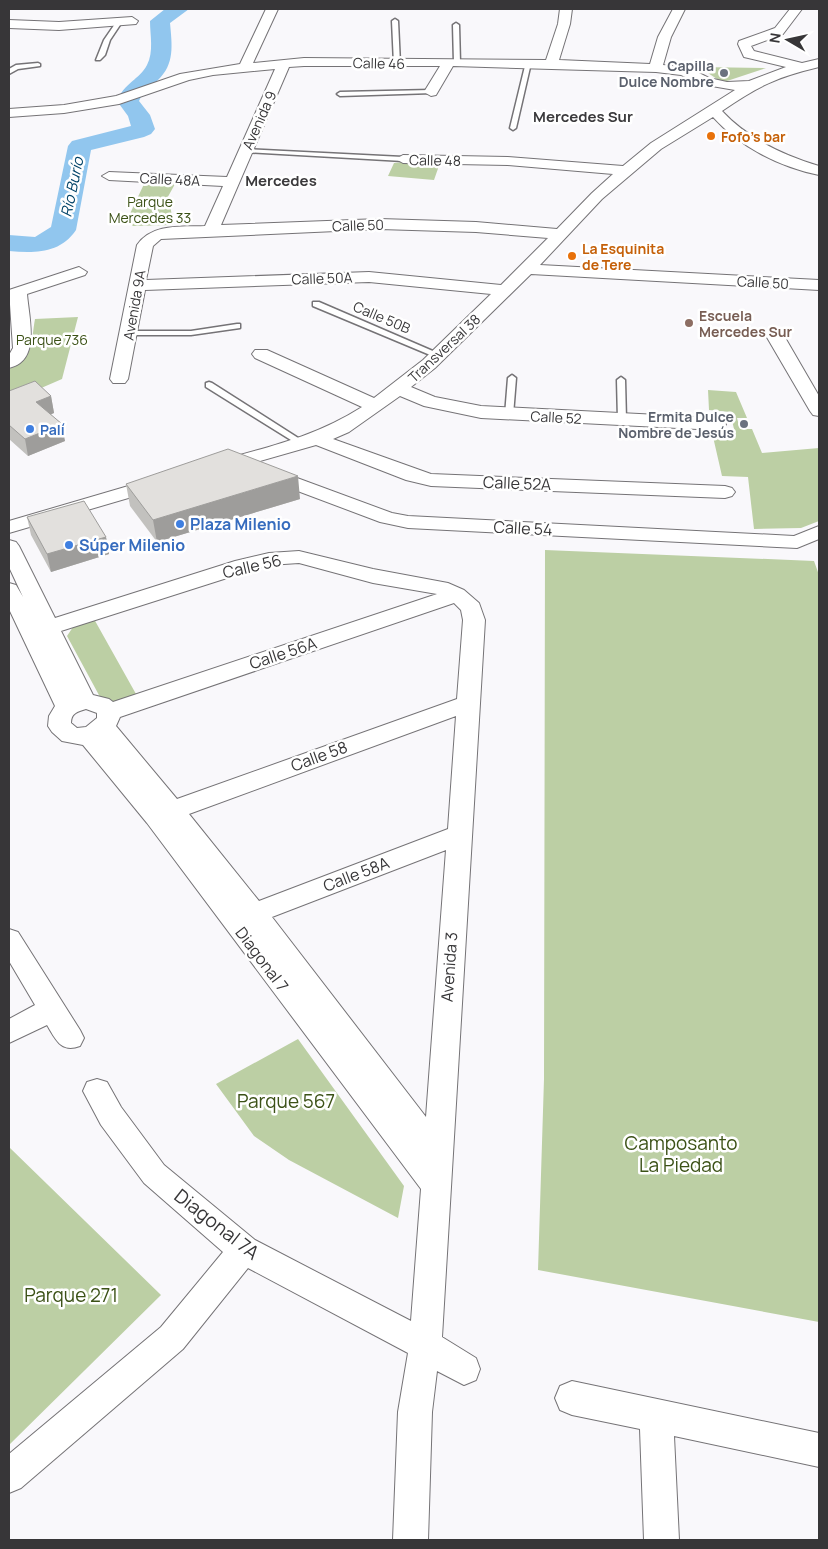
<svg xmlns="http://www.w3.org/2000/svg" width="828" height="1549" viewBox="0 0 828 1549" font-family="Manrope,sans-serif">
<rect width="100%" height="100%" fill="#f9f8fb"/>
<!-- green -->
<path fill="#bccfa4" d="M699,67L766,68L727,81H720Z
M425,160H441L434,180L388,176L394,163Z
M145,182L175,184L165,202L170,203L173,225L133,226L127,220Z
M78,317L62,379L9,402V369C34,360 31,341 35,319Z
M708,390L736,392L747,418H737L740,429H752L762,453L819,448V521L801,528L754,529L748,477L722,476L711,428L734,429L730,412L709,410Z
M545,550L814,561L819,575V1322L538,1270L544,1079Z
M94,619L136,694L114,702L100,697L67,636L73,627Z
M298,1039L404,1186L398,1218L289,1160L254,1136L216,1084Z
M9,1147L161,1295L9,1445Z"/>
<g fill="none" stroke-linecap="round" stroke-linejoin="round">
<!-- river -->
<path fill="#91c6ee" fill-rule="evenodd" d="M165,9H189L170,23C172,45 175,64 158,80C151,87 143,91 139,101L150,115L155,129L151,134L144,137L91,150L76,230C60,254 34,253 9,251V235L35,237L51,227L68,146L72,141L131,126L128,116L117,101C124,83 140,79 147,65C154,52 150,35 150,21Z"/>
<!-- service casing -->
<g stroke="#757376" stroke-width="3">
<path id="service" d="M395,19L398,21L400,64L397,66L394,64L392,21Z
M117,21L122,22L110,40L105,55L100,60H96L104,40Z
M456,23L459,25L460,63L457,65L454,63L453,25Z
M526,62L531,63L516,128L513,130L510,128Z
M38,63L40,64V66L18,69L9,74V69L16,65Z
M431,90L434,92L433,93L340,96L337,94L340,92Z
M245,149L403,157L406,159L403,161L243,152L242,151Z
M313,302H319L442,355L438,357H435L313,306Z
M237,324H240V328L191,335H129L125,333L129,331H191Z
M512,375L516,378L513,415L509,418L505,415L508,378Z
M621,377L625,380L626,420L622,423L618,420L617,380Z
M209,382L212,383L306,443L302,446L299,445L206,387V383Z"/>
</g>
<!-- minor casing -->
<g stroke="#757376" stroke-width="2">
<path id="minor" d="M266,9H278L253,63L304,58L546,60L558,24L560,9H572L570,24L559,60L650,64L658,37L673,9H685L671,37L663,65L689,68L709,78L727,82L749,81L786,67L744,57L738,44L739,41L775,28L790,9H802L783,34L751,46L754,51L802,63L819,59V67C777,77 758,86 722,111C748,139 783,155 819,166V175C780,167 740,147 713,117L661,149L602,199L540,265L819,280V290L531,274L435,368L411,387L435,397L481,406L717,418L724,420L726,424L724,428L717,430L481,418L424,406L400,396L349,432L333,439L431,474L725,486L732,488L735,492L732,496L725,498L431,486L406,480L316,445L218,473L211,471L208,467L211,463C267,447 313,438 362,407L255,358L252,354L255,350H267L374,398L423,360L491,294L369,282L145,290L128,379L125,383H113L110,379L137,245C152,223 182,227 205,226L223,186L109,180L102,176L109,172L227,177L275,69L213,75L189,80L119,104L64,113L9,117V109L64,105L116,96L180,74L240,64ZM304,66H440L424,92L431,96L436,95L453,66L656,72L681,75L700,84L735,90L651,143L623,166L508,157L403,155L396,159L403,163L508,165L613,174L592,193L557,229L476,222L380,219L221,225L289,67ZM380,229L476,232L548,238L501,285L369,272L146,280L153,246L161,239Z
M132,17L138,21L136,24L59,30L9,28V20L59,22Z
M79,267L87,272L85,275L27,294C29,319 41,361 9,368V355L13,348L9,290Z
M774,329L780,330L783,334L819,396V416L813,415L810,411L765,334L768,330Z
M270,468L392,513L408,516L794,536L819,526V539L797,548L408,528L380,522L263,478L260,474L263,470Z
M159,477L166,479L169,483L166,487L9,533V521Z
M9,540L16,542L19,546L55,618L235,561L269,553L299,551L373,569L448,583L464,590L479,603L485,620L442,1337L476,1358L480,1369L476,1380L464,1385L437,1371L432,1412L428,1540H393L398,1412L408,1353L248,1268L183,1349L21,1488L9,1493V1454L161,1327L223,1252L144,1183L101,1125L83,1091L87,1082L97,1079L107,1082L121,1107L164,1165L255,1240L411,1321L421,1189L147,823L83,745L62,741L52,732L48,726L49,716L55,706L9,609V583L16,585L23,597L9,567ZM299,563L373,583L437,594L113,702L109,699L93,695L61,631L249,571L269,565ZM454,603L461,610L463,620L457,699L177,799L116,726L120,717ZM86,709L97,713V718L86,727L77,728L71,723C71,713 77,712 86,709ZM456,716L448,829L259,901L189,814ZM446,850L426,1117L272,917Z
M9,929L18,932L80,1030L84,1038L80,1046C61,1053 56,1040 47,1025L9,1043V1019L35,1005L9,961Z
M572,1381L819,1433V1467L674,1436L679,1540H644L640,1429L572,1415L560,1410L555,1398L560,1386Z"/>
</g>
<!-- service -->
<use href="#service" fill="#fff" fill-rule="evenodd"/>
<!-- minor -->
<use href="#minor" fill="#fff" fill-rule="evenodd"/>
</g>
<!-- wall -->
<path fill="#c2c1be" d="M9,391L51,396L54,413L51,414L65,441L28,456L9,439Z
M126,484L300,499L157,542L130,506Z
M27,517L106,537L109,554L51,572L31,535Z"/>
<!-- shaded-wall -->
<path fill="#9e9d9b" d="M51,396L54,413L40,419L36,402Z
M62,424L65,441L28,456L25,439Z
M298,476L300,499L157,542L153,520Z
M106,537L109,554L51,572L47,554Z"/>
<!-- building -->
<path fill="#e2e0dd" stroke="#9e9d9b" d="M35,381L51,396L36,402L62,424L25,439L9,425V391Z
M228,449L298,476L153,520L126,484Z
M84,501L106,537L47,554L27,517Z"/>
<!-- markers -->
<g fill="#6b7280" stroke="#fff" stroke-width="2">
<circle cx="724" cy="73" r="5"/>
<circle cx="744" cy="424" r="5"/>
</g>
<g fill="#e8710a" stroke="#fff" stroke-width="2">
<circle cx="711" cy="136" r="5"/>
<circle cx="572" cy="256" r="5"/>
</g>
<circle fill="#8d6e63" stroke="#fff" stroke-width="2" cx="689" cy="323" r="5"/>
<g fill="#3f7fe0" stroke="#fff" stroke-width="2">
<circle cx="30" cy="429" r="5"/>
<circle cx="180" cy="524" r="5"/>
<circle cx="69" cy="545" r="5"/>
</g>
<g text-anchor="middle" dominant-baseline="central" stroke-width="5" stroke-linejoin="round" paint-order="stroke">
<!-- far-street labels -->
<g font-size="14" fill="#373638" stroke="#fff">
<text transform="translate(379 63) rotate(1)">Calle 46</text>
<text transform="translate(259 120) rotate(-66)">Avenida 9</text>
<text transform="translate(435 160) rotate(1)">Calle 48</text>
<text transform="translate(170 179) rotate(3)">Calle 48A</text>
<text transform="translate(358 225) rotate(-2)">Calle 50</text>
<text transform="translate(322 278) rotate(-2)">Calle 50A</text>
<text transform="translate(763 282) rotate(3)">Calle 50</text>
<text transform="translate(134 305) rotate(-80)">Avenida 9A</text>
<text transform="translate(382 317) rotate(23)">Calle 50B</text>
<text transform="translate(444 348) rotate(-43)">Transversal 38</text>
<text transform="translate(556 417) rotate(3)">Calle 52</text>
</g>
<!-- far-worship labels -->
<g font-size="14" font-weight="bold" fill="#5b616d" stroke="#fff" text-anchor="end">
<text x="714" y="65">Capilla<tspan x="714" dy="16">Dulce Nombre</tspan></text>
<text x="734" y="416">Ermita Dulce<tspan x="734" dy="16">Nombre de Jesús</tspan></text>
</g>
<!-- far-food labels -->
<g font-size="14" font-weight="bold" fill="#c56008" stroke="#fff" text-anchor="start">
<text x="721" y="136">Fofo's bar</text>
<text x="582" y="248">La Esquinita<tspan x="582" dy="16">de Tere</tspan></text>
</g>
<!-- far-park labels -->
<g font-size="14" fill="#3b5116" stroke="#fff">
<text x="150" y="201">Parque<tspan x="150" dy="16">Mercedes 33</tspan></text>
<text x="52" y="339">Parque 736</text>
</g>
<!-- far-education labels -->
<g font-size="14" font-weight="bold" fill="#785e54" stroke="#fff" text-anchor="start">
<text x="699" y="315">Escuela<tspan x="699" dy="16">Mercedes Sur</tspan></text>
</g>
<!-- far-shop labels -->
<g font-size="14" font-weight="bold" fill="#366cbe" stroke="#fff" text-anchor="start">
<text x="40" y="429">Palí</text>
</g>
<!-- far-neighbourhood labels -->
<g font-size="15" font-weight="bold" fill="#3b3a3c" stroke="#fff">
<text x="583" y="116">Mercedes Sur</text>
<text x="281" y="180">Mercedes</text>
</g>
<!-- far-water labels -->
<g font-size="15" font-style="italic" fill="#004368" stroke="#fff">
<text transform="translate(72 187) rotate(-78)">Río Burío</text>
</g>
<!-- street labels -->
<g font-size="16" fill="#373638" stroke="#fff">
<text transform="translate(517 483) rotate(2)">Calle 52A</text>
<text transform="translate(523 528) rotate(3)">Calle 54</text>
<text transform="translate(252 566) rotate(-13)">Calle 56</text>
<text transform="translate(283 653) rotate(-18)">Calle 56A</text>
<text transform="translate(319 756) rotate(-20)">Calle 58</text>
<text transform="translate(356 874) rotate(-21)">Calle 58A</text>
<text transform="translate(262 959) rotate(53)">Diagonal 7</text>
<text transform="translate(449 967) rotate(-86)">Avenida 3</text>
</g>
<!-- shop labels -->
<g font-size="16" font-weight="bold" fill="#366cbe" stroke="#fff" text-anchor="start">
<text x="190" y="524">Plaza Milenio</text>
<text x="79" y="545">Súper Milenio</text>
</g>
<!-- near-park labels -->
<g font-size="19" fill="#3b5116" stroke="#fff">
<text x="286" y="1101">Parque 567</text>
<text x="681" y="1143">Camposanto<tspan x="681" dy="22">La Piedad</tspan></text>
<text x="71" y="1295">Parque 271</text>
</g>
<!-- near-street labels -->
<g font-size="19" fill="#373638" stroke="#fff">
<text transform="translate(217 1224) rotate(38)">Diagonal 7A</text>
</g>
</g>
<!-- border -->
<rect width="828" height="1549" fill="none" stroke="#373638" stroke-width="20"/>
<!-- north arrow -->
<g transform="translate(788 40) rotate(279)" stroke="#ffffff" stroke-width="4" paint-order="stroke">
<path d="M0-4L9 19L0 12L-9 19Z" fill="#373638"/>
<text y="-8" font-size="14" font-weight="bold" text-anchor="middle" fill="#373638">N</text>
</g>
</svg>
